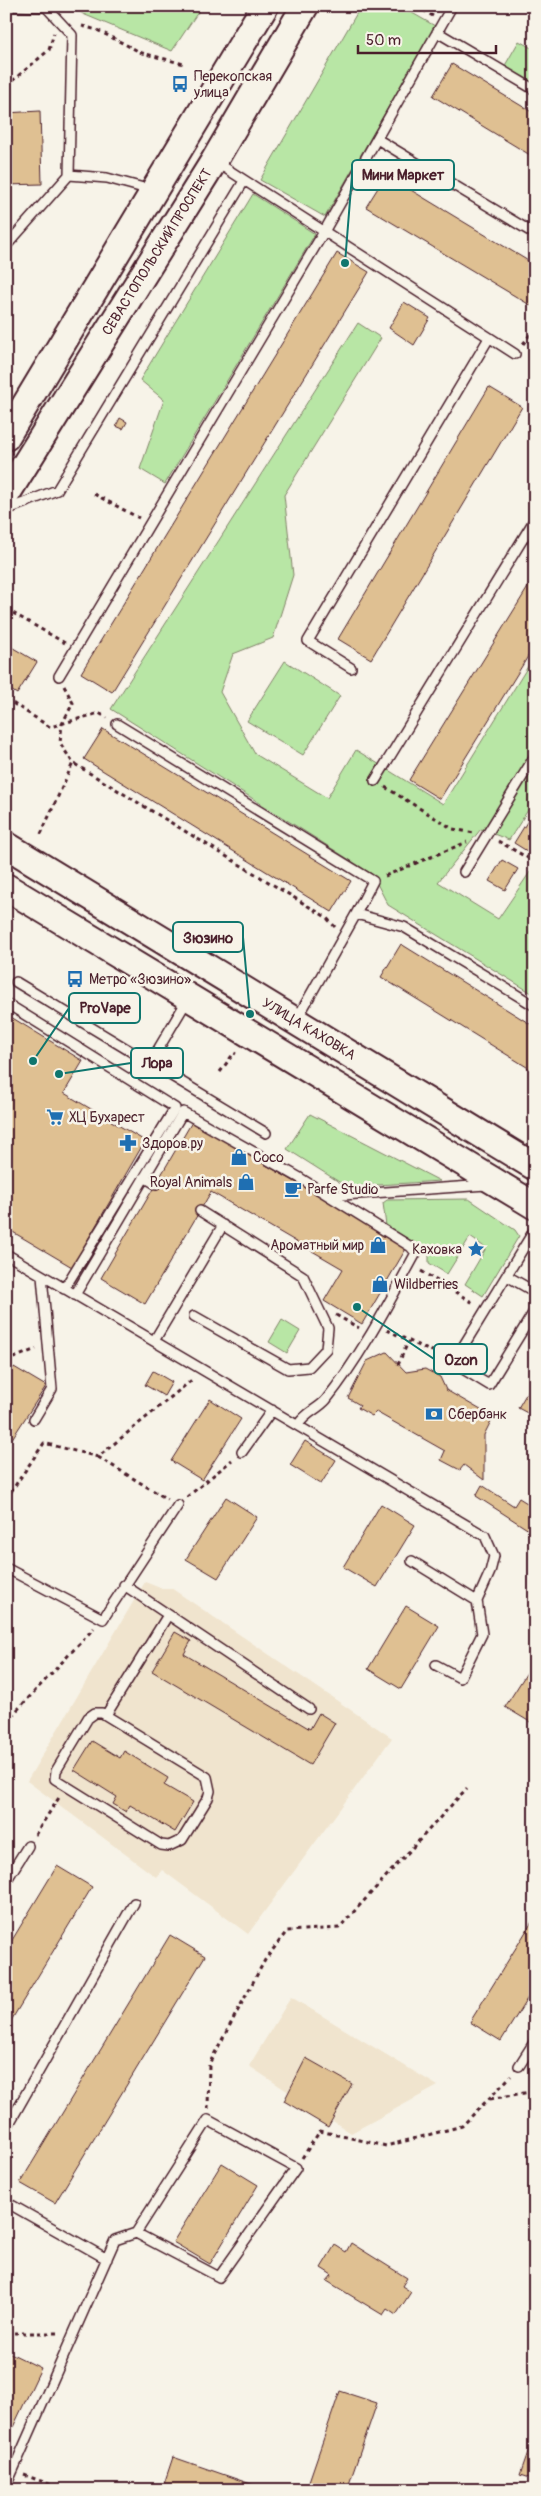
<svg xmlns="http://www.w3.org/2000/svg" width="541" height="2496" viewBox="0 0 541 2496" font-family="Pangolin,sans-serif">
<rect width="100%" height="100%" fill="#f7f3e8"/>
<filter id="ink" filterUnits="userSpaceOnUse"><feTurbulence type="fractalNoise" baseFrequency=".02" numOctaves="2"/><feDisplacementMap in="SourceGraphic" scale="10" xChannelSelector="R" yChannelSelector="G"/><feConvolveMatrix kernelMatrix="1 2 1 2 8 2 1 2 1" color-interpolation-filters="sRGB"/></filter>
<g filter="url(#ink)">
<!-- built -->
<path fill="#f0e4ce" d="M145,1582L160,1588H171L392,1738L248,1934L162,1870L156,1877L27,1781Z
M291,1997L438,2086L351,2133L249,2066Z"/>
<!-- green -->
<path fill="#b8e6a5" stroke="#818268" d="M71,6H202L172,51L83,14Z
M361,6H400L435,26L325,217L260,180Z
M519,41L535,50V87L503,69Z
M253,194L315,234L165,484L140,469L164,400L140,380Z
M358,323L381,338L284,495L293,575L273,638L233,654L220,692L255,754L327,798L356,750L443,804L535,655V799L509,840L481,829L438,882L498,919L530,872L535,875V995L388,905L372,874L111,709Z
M285,661L340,696L303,755L247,721Z
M310,1114L440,1181L347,1187L287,1149Z
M469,1199L515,1230L519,1236L483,1296L465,1284L486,1248L470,1237L447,1274L429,1263V1251L386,1226L383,1203L387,1200Z
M282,1320L300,1331L287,1353L269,1342Z"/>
<!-- building -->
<path fill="#dfc092" stroke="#4a1f2b" d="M6,24H9V61H6Z
M452,64L535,114V158L433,96Z
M40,111L42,184L6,185V113Z
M386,175L535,265V308L366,207Z
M337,253L369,272L112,692L81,673Z
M404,302L430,318L414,345L389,328Z
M489,387L522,407L371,659L338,639Z
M120,418L127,422L123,429L116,426Z
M535,576V645L440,799L409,780Z
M8,645L37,662L17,694L6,687Z
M103,729L351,881L332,912L84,759Z
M535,809V856L514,843Z
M502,860L518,869L505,890L489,881Z
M401,944L535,1027V1072L381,977Z
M6,1014L83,1061L64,1093L145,1141L72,1267L6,1228Z
M192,1122L407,1247L362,1324L324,1301L343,1269L211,1192L145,1304L101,1278Z
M387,1352L406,1372L425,1369L440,1377L446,1390L493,1417L484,1435V1480L464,1465L460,1470L441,1460L445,1451L376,1412L372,1416L358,1408L360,1405L348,1398L367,1361Z
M14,1367L46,1386L6,1448V1379Z
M153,1371L172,1382L164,1396L145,1385Z
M535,1379V1417L518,1408Z
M210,1399L241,1419L202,1480L171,1461Z
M305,1441L336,1460L321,1484L290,1465Z
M482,1485L514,1506L519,1498L535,1508V1534L476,1496Z
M226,1497L257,1517L218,1578L186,1559Z
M381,1504L415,1525L377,1587L343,1567Z
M406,1606L439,1626L401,1689L368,1669Z
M175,1632L191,1641L184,1654L310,1729L319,1713L335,1723L310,1765L152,1671Z
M535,1660V1725L505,1707Z
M92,1741L120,1758L124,1751L168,1778L164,1785L193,1802L175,1832L130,1805L126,1812L113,1804L117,1797L74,1770Z
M57,1866L92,1887L6,2029V1950Z
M535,1917V1986L501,2041L470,2022Z
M170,1935L205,1956L55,2203L20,2183Z
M306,2058L352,2084L328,2127L284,2101Z
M222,2163L258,2185L210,2264L173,2242Z
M351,2243L407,2278L402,2286L411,2292L396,2315L387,2309L383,2315L327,2281L332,2275L321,2268L335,2245L346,2252Z
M6,2351L41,2368L6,2442Z
M340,2391L377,2403L347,2490H306Z
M535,2432V2480L520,2475Z
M173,2457L268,2490H162Z"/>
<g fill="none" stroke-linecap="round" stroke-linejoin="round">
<!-- service casing -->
<g stroke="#4a1f2b" stroke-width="12">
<path id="service" d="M9,6L46,7L72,35L69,175L107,178L151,190
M437,32L535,90
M377,139L535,234
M216,162L515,354
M6,246L69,175
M6,510L57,490L244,181
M351,668L308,641L489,338
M59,676L325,230L452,6
M117,724L373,881L356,914L404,927L535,1006
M375,781L535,519
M464,872L535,756
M16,982L150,1063L188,999
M6,1003L175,1108L64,1289
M297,1019L356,914
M150,1063L266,1133
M144,1177L156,1184
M329,1196L486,1185
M535,1229L453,1363L489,1385L535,1310
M6,1254L485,1536L494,1556L490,1572L477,1601L482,1634L460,1678L436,1665
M507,1276L535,1292
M75,1295L183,1112L300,1178L411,1247L416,1253C388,1304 362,1355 326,1400C317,1410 306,1412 298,1425
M194,1316L288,1369L309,1367L326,1349L328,1328L303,1276L200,1211
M154,1341L223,1225
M34,1419L52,1389L42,1276
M242,1452L272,1410
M412,1561L477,1601
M6,1568L103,1619L178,1505
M124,1585L309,1709
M95,1713H102L207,1777L210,1791L208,1798L182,1840L169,1846L161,1845L55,1779L56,1771L88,1718Z
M106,1715L168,1615
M6,1881L28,1846
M519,2066L535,2041
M6,2129L134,1903
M6,2202L107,2259
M6,2486L115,2240L136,2233L208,2120L296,2168L219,2277L136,2233"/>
</g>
<!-- secondary casing -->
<g stroke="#4a1f2b" stroke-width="30">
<path id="secondary" d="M6,437L265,6
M6,495L214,161L305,6
M6,845L535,1167
M6,887L535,1206"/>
</g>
<!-- path -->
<path stroke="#4a1f2b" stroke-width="3" stroke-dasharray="4 4" stroke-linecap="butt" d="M416,6L433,16
M82,26L97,30L142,53L184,64
M6,86L49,50L54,33
M523,344L535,328
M94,494L139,518
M6,609L65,643
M64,686L73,703L62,724L60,743L73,763L326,917L335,927
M6,699L50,727L99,713L107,718
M385,787L453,829L474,833
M41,834L73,763
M498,841L535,862
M385,876L467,842
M220,1072L234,1053L236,1054
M421,1271L475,1304
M336,1315L359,1328
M387,1330L428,1350L445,1353
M6,1361L36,1349
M398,1365L408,1342
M98,1457L167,1499
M187,1497L232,1460
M6,1499L44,1443L98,1457L193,1379
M6,1722L94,1628
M35,1835L60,1796
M490,2099L535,2091
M208,2109L209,2064L265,1960L287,1931L339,1928L467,1788
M302,2158L320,2131L386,2146L462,2126L511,2076
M6,2333H61
M24,2475L66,2490"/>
<!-- service -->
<use href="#service" stroke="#f7f3e8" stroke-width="9"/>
<!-- secondary -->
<use href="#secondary" stroke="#f7f3e8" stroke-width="26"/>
</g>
</g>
<!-- icons -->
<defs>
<g id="bus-bare" transform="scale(1.35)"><path d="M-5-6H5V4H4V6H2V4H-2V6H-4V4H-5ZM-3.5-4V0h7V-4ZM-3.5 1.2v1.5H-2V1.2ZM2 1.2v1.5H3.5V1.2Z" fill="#1f6fb2" stroke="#f7f3e8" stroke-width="2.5" paint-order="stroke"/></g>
<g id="supermarket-bare" transform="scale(1.35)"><path d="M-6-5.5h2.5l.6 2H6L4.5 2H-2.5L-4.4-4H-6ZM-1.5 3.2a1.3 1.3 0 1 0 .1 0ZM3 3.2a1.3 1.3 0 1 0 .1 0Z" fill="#1f6fb2" stroke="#f7f3e8" stroke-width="2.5" paint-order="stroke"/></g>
<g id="pharmacy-bare" transform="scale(1.35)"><path d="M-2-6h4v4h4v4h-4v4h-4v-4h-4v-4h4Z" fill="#1f6fb2" stroke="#f7f3e8" stroke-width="2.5" paint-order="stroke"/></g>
<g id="shop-bare" transform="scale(1.35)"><path d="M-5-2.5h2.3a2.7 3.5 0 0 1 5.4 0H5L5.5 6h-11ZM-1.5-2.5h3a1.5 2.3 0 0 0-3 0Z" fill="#1f6fb2" stroke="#f7f3e8" stroke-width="2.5" paint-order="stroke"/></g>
<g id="cafe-bare" transform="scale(1.35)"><path d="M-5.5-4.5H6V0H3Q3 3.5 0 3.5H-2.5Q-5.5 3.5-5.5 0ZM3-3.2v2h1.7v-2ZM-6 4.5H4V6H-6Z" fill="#1f6fb2" stroke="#f7f3e8" stroke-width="2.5" paint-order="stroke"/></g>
<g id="sight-bare" transform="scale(1.35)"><path d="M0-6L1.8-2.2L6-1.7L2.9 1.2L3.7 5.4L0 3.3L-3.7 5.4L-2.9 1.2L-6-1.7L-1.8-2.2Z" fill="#1f6fb2" stroke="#f7f3e8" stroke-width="2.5" paint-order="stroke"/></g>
<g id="bank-bare" transform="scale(1.35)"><path d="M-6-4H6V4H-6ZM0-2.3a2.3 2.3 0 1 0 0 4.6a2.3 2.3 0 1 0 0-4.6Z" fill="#1f6fb2" stroke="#f7f3e8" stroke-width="2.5" paint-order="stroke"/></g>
</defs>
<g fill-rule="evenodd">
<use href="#bus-bare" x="180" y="84"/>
<use href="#bus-bare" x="75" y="979"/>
<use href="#supermarket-bare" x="55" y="1117"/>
<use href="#pharmacy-bare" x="128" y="1143"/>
<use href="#shop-bare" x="239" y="1157"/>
<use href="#shop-bare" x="246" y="1182"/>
<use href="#cafe-bare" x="293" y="1189"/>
<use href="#shop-bare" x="378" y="1245"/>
<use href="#sight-bare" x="476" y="1249"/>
<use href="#shop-bare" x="380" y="1284"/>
<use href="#bank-bare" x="434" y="1414"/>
</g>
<g text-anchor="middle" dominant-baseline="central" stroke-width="5" stroke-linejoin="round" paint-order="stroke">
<!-- poi labels -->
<g font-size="14" fill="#4a1f2b" stroke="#f7f3e8" text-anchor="start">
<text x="194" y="76">Перекопская<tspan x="194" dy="16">улица</tspan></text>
<text x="89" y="979">Метро «Зюзино»</text>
<text x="69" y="1117">ХЦ Бухарест</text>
<text x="142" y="1143">Здоров.ру</text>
<text x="253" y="1157">Coco</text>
<text x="232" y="1182" text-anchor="end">Royal Animals</text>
<text x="307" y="1189">Parfe Studio</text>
<text x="364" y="1245" text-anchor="end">Ароматный мир</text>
<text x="462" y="1249" text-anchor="end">Каховка</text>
<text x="394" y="1284">Wildberries</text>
<text x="448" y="1414">Сбербанк</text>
</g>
<!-- street labels -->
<g font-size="14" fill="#4a1f2b" stroke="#f7f3e8">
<text transform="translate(157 252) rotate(-58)">СЕВАСТОПОЛЬСКИЙ ПРОСПЕКТ</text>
<text transform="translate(309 1029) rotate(31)">УЛИЦА КАХОВКА</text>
</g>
</g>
<!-- callouts -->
<path fill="none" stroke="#0f766e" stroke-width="2" d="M345 263L352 175M250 1014L243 937M33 1061L69 1008M59 1074L131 1063M357 1307L434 1359"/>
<g fill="#0f766e" stroke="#f7f3e8" stroke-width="2">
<circle cx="345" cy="263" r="5"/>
<circle cx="250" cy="1014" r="5"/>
<circle cx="33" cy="1061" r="5"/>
<circle cx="59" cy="1074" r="5"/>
<circle cx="357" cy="1307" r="5"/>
</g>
<g fill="#f7f3e8" stroke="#0f766e" stroke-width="2">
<rect x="352" y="160" width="102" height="30" rx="5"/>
<rect x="173" y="922" width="70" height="30" rx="5"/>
<rect x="69" y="993" width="71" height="30" rx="5"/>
<rect x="131" y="1048" width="52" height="30" rx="5"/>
<rect x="434" y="1344" width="53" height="30" rx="5"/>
</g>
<g font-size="15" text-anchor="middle" font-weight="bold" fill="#4a1f2b">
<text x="403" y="180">Мини Маркет</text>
<text x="208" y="943">Зюзино</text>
<text x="105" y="1013">ProVape</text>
<text x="157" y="1068">Лора</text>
<text x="461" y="1365">Ozon</text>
</g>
<!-- margin -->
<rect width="541" height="2496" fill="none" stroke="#f7f3e8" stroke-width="25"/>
<rect x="12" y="12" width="516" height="2471" fill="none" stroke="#4a1f2b" stroke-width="2" filter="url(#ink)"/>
<!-- scale -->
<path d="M358 45v8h138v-8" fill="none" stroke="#4a1f2b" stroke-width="2.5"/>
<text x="366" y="45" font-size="15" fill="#4a1f2b" stroke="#f7f3e8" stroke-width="4" paint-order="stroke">50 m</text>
</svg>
